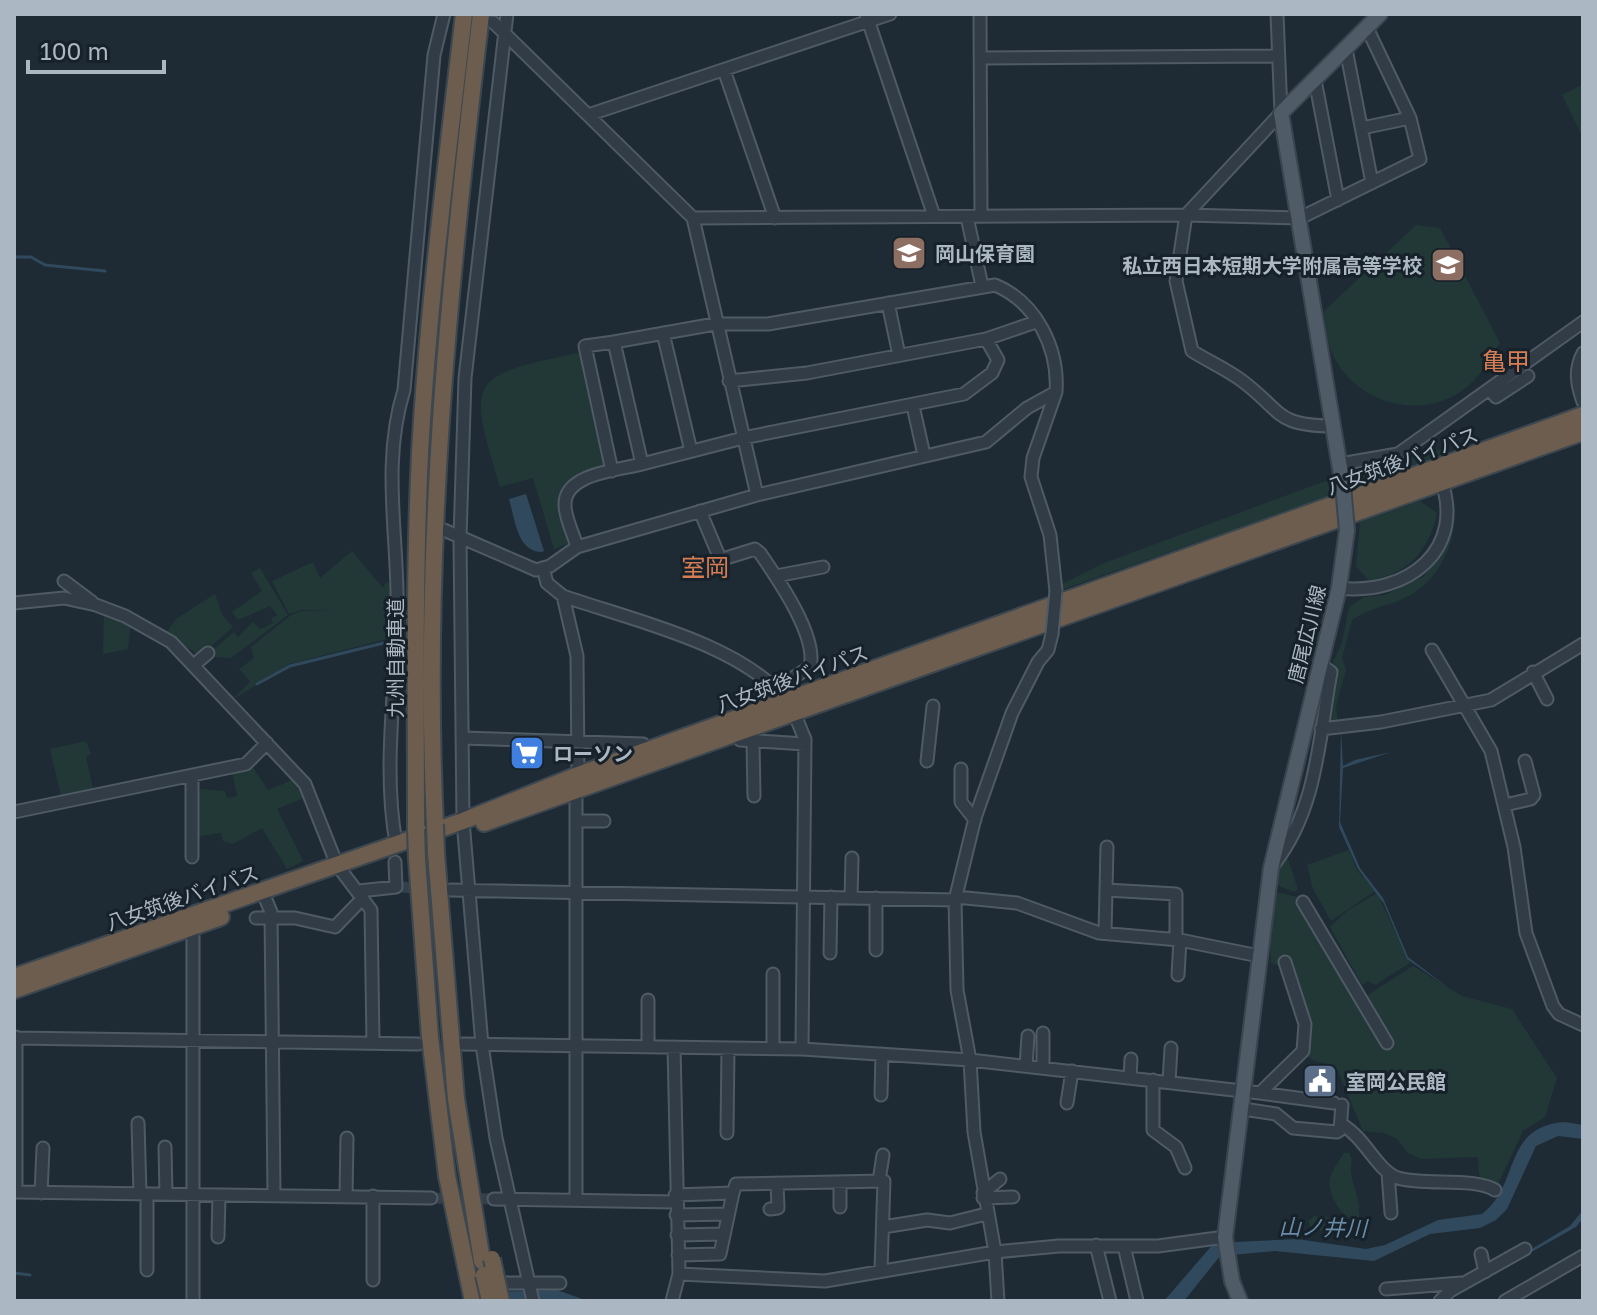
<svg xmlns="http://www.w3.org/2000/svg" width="1597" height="1315" viewBox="0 0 1597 1315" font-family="'Golos Text','Noto Sans JP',sans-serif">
<rect width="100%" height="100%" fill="#1e2b35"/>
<!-- green -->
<path fill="#213837" d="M1583,84V138L1562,95Z
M1416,225L1440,228L1500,343C1490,359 1481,375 1467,387C1427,420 1365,407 1338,364C1327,348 1326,330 1324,311Z
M581,352L609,469L567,484L562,495L570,543L554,549L533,478L500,487C466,375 469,377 581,352Z
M1444,449L1447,453L1444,454L1363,482L1360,477L1413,456Z
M1328,480L1332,495L1061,590L1062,584L1104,563Z
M1420,501L1437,513C1429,551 1407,576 1368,580L1356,566L1360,522Z
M1455,501C1458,541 1440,582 1403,599C1384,607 1369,608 1352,620L1342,658L1346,670L1336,706L1338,723L1334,725L1329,722L1336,668L1333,662L1342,643L1349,607L1364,597L1385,595L1423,577L1445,547Z
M352,551L383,588L386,582L392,584L391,638L290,664L232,700L250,682L239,669L254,658L251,647L291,615L301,611H333L301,610L289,614L272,581L313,562L320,578Z
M260,568L288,615L231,658L215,657L204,664L201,660L234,632L238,637L253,622L260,629L273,623L271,618L277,615L270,606L238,620L232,612L262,591L251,573Z
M215,594L222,614L233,627L200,656L166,633L176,619Z
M104,612L131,623L128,649L103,654Z
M86,741L91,754L86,757L94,793L62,800L50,749Z
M252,766L268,790L295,779L306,797L277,809L303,861L287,869L262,828L233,844L223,841L221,833L195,837L198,789L225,791L227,798L237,796L232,772Z
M1349,850L1357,870L1375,891L1331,921L1313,889L1307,865Z
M1287,856L1298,889L1294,892L1275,884L1279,864Z
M1272,891L1306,899L1312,905L1366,996L1413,966L1462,996L1512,1009L1557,1078L1545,1117L1523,1131L1498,1184L1485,1182L1479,1174L1478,1157L1421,1159L1408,1153L1396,1138L1384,1133L1363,1131L1335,1065L1315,1061L1300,1052V1017L1283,967L1271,963L1268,924Z
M1377,893L1410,963L1375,985L1368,981L1362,985L1330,927L1347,911Z
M1344,1153H1349C1354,1162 1350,1163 1351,1172C1353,1188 1361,1199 1359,1218L1352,1219C1339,1215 1325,1189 1331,1175C1334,1167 1340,1160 1344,1153Z
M1314,1216L1334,1218L1339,1233L1311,1229L1308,1221Z"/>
<!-- water -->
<path fill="#30495d" d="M526,494L544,551L542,552C517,552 515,519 509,499Z
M1341,730L1343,766L1355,760L1391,752L1343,768L1340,822L1360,868L1383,898L1408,957L1450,989L1407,959L1384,904L1358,869L1339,827Z
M1565,1122L1583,1125V1139L1558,1136L1536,1146L1507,1209L1496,1220L1480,1228L1430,1234L1374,1261L1275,1251L1220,1256L1184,1301H1164L1214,1243L1297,1239L1366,1249L1385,1245L1438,1220L1482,1214C1521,1184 1502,1126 1565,1122Z
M1583,1210V1218L1576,1227L1445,1301L1570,1226Z
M557,1290L588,1301H465L493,1292Z"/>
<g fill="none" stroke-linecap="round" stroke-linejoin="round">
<!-- stream -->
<path stroke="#30495d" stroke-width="3" d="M14,257H31L45,265L105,271
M257,684L290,666L392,641
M14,1273L30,1275"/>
<!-- minor-tunnel -->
<path stroke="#33404a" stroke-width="11" stroke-dasharray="11 5.5" stroke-linecap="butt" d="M402,887L445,890
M431,1198L494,1199"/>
<!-- minor casing -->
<g stroke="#4f5a64" stroke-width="15">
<path id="minor" d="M507,14L465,378L460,538L463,821L482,1045L496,1138L533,1301
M866,14L934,216
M980,14L981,216
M1277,14L1281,113L1186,215L1176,281L1192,351C1208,361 1226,369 1241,380C1283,411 1274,426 1334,426
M493,22L693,218L757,495
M1346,49L1372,183
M981,58L1278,56
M724,70L775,218
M1315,80L1338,200
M588,115L890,14
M1362,128L1410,118
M967,217L982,286
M693,218L1186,215L1300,218L1420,159L1410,118L1367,28
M888,303L899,355
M663,333L691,451
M986,339L1033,323
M1583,353C1574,370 1577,385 1583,402
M1490,390L1496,397L1528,376
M913,406L924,455
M1340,464L1398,454L1583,322
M612,471L585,346L614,342
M700,511L721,561
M444,530L536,570L550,566L577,547L757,495L986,442L1027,408L1056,392C1059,348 1036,302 995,285L768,324H715L614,342L642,464L743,438L964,394L992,373L998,360L986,339L807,373L729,381
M577,547C574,535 565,518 565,505C564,473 620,470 642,464
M723,559L755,549L760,553C777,578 818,636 810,667L775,689
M543,568L547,583L563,596C631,620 739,643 786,700C795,710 799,727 805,739L802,1049
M776,576L823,567
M64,581L92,602
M1339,588C1407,596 1468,550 1440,477
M1056,591L1050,535L1031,477L1033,458L1056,392
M563,596L577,656L578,775
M14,603L64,598L96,605L125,616L171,642L305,784L337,865L371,910L373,1043
M1432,650L1491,751L1514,847L1526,933L1553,1006L1559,1014L1583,1025
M194,665L208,653
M1533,672L1547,699
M1321,729L1381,722L1491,700L1583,644
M462,738L643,744L646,751
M740,740L805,744
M753,742L754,796
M927,761L933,706
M961,769V802L975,820
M192,777V857
M1505,805L1531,799L1534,795L1525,761
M14,812L246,764L267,743
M576,821H604
M396,843C383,771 395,695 397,622C400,544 380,467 404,390L434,55L444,14
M1274,864C1317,810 1319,738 1331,672L1320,664
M451,890L955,900
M1106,890L1176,894V939
M359,891L396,887L395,862
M956,897L1017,903L1099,933L1180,940L1259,956
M851,898L852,858
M266,900L271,912L274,1195
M1303,902L1387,1043
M256,918H295L335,927L363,898
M1105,933L1107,847
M193,936V1301
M876,950V898
M830,953L831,897
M1178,975L1180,940
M648,1000V1046
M1043,1033V1068
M16,1037V1192L431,1198
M14,1038L418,1044
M463,1044L802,1049L970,1060L1260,1093L1303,1051L1305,1024L1285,962
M773,1048V974
M1026,1066L1028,1036
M1130,1077L1131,1059
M1153,1080V1130L1176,1147L1185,1168
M1169,1082L1171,1048
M1260,1093L1334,1103
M881,1095L882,1054
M1067,1103L1072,1071
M1243,1109L1276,1114L1293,1128L1337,1132L1340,1130L1342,1105
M138,1123L140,1194
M1341,1124C1366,1138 1377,1171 1398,1178C1425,1186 1474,1177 1495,1190
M727,1133L728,1048
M165,1147L166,1194
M1388,1173L1391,1213
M879,1181L883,1155
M840,1182V1207
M41,1193L43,1148
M983,1193L1000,1179
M675,1195L733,1193L736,1184L884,1181L881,1270
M346,1196L347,1138
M373,1196V1280
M983,1198L1013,1197
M494,1199L675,1202
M576,1200V792
M770,1209L778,1208L777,1183
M676,1215L728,1214
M883,1227L927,1220L950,1223L986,1214
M677,1235L724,1234
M218,1237L219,1195
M1096,1245L1110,1301
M1124,1246L1137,1301
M1481,1254L1485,1272
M678,1255L720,1254L733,1193
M147,1270V1194
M679,1274L825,1281L995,1252L1059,1246H1158L1225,1237
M492,1283H560
M1386,1289L1461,1283
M672,1301L679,1274L674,1047
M998,1301L995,1252L974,1132L970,1060L957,990L955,900L975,818L1012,713L1038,662L1048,650L1052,634
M1440,1301L1450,1291L1525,1249
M1505,1301L1583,1256"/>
</g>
<!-- major casing -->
<g stroke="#3b454f" stroke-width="18">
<path id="major" d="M1343,486L1281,113L1380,14
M1240,1301L1232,1281L1225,1237L1271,868L1339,588L1347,530"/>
</g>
<!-- highway casing -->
<g stroke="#3c4750" stroke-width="20">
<path id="highway" d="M484,823L1583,432
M435,824C422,552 449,283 481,14
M416,829C416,704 414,579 420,454C428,307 447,160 464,14
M436,853L456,1099L482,1261
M417,859L430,1037L447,1176L473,1301
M14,977L463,821L578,775L1583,415
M14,990L221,917"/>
</g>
<!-- minor -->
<use href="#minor" stroke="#313c46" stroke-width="11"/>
<!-- major -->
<use href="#major" stroke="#4f5b66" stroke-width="14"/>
<!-- highway -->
<use href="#highway" stroke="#6c5d4e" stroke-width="16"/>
<!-- minor-bridge casing -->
<g stroke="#4f5a64" stroke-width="15" stroke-linecap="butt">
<path id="minor-bridge" d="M1052,634L1056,591"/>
</g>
<!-- major-bridge casing -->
<g stroke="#3b454f" stroke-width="18" stroke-linecap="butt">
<path id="major-bridge" d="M1343,486L1347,530"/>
</g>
<!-- highway-bridge casing -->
<g stroke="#3c4750" stroke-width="20" stroke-linecap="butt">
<path id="highway-bridge" d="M435,824L436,853
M416,829L417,859
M492,1259L501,1301
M484,1275L490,1301"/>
</g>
<!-- minor-bridge -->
<use href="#minor-bridge" stroke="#313c46" stroke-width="11"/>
<!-- major-bridge -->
<use href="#major-bridge" stroke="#4f5b66" stroke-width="14"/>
<!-- highway-bridge -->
<use href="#highway-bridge" stroke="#6c5d4e" stroke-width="16"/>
</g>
<!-- icons -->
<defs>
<g id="school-square" transform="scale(1.8)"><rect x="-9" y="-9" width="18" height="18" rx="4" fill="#8d6e63" stroke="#17212a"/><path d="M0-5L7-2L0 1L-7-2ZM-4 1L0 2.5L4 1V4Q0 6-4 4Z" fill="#fff"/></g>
<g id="supermarket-square" transform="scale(1.8)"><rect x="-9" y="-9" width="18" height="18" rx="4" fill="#3f7fe0" stroke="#17212a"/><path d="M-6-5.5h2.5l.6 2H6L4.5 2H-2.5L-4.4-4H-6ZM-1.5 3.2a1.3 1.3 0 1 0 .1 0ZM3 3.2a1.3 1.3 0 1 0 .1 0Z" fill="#fff"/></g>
<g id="civic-square" transform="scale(1.8)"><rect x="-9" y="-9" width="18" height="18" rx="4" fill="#5c6f8a" stroke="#17212a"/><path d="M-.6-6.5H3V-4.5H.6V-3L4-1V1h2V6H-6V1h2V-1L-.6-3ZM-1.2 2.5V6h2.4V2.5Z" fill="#fff"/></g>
</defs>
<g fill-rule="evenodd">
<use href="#school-square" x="909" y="253"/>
<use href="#school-square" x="1448" y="265"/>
<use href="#supermarket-square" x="527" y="753"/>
<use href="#civic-square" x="1320" y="1081"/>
</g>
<g text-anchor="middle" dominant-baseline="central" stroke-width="6" stroke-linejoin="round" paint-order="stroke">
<!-- poi labels -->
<g font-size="20" font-weight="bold" fill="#abb7c3" stroke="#17212a" text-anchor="start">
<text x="935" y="253">岡山保育園</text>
<text x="1422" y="265" text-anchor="end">私立西日本短期大学附属高等学校</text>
<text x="553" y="753">ローソン</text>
<text x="1346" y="1081">室岡公民館</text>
</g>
<!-- street labels -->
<g font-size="20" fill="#abb7c3" stroke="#17212a">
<text transform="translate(1402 460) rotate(-20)">八女筑後バイパス</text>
<text transform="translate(1306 634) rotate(-76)">唐尾広川線</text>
<text transform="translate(395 658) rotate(-90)">九州自動車道</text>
<text transform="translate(792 678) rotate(-20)">八女筑後バイパス</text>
<text transform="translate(182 897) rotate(-19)">八女筑後バイパス</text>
</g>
<!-- water labels -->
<g font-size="22" font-style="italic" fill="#6a8ca9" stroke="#17212a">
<text transform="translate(1323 1227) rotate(1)">山ノ井川</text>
</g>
<!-- quarter labels -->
<g font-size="24" fill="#d57d54" stroke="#17212a">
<text x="1506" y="360">亀甲</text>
<text x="705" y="566">室岡</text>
</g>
</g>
<!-- border -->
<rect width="1597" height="1315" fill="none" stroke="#abb7c3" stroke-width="32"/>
<!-- scale -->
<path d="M28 60v12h136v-12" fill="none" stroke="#abb7c3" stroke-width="4"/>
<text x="40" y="60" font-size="24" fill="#abb7c3" stroke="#17212a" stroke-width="6" paint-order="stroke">100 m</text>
</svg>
